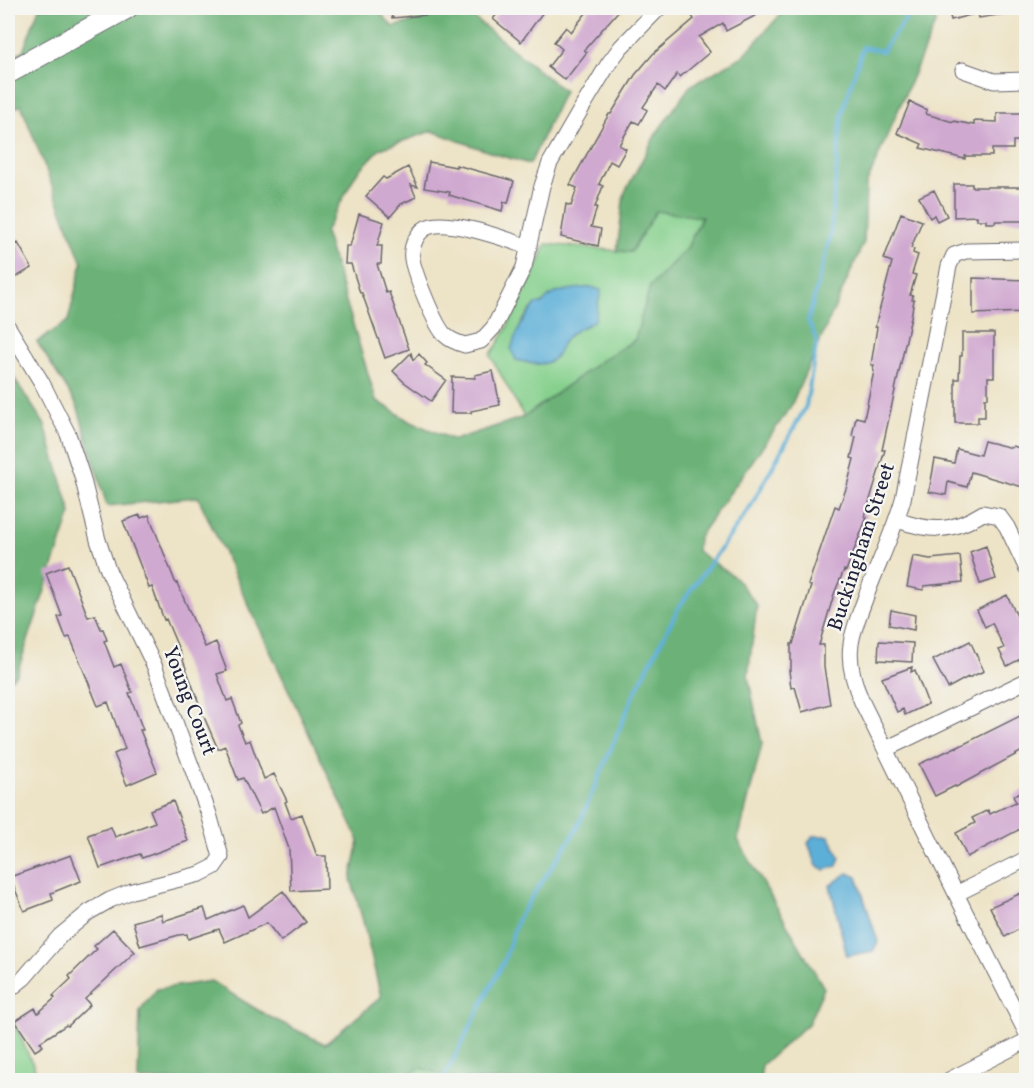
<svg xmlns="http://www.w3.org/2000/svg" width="1034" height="1088" viewBox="0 0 1034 1088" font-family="Vollkorn,serif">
<rect width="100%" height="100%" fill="#f6f6f2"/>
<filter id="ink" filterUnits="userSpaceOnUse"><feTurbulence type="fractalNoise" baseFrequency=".0167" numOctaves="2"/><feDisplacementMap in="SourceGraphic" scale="12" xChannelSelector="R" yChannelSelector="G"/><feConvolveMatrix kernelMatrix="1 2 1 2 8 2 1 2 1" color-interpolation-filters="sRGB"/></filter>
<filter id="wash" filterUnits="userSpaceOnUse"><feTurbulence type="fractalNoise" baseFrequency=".008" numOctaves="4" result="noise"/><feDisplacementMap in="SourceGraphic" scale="24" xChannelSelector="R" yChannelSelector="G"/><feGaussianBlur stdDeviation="1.35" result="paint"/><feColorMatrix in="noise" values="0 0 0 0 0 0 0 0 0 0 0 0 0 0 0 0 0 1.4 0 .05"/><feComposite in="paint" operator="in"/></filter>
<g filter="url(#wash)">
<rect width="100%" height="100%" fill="#ede3c6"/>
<!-- green -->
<path fill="#86d08d" stroke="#547964" stroke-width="1.5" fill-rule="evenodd" d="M656,211L702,216L687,248L650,287L635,340L602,360L524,417L490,355C502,340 510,322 518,305C528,285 539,265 546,244L631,252ZM536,304H542L588,325C578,328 566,335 560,345C553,356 553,365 536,364C530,364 523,361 516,360C515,332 517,325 536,304Z
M8,1010L40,1080H8Z
M425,1060L461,1080H385Z"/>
<!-- forest -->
<path fill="#6cb278" stroke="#476a5a" stroke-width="1.5" d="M39,8H376L393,27L462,8L564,91L530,164L495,154L432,131L380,149L356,174L325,232L376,400L409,421L454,440L524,417L602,360L635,340L650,287L687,248L702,217L656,211L631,252L617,251L624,194L656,134L690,86L743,56L781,14L778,8H931L936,22L866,185L864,242L790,408L698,538L697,551L736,578L757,605L748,676L762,744L738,840L824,988L808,1024L762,1065L760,1080H459L421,1068L391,1080H138L140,1010L157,989L211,981L266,1015L325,1044L381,997L363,921L351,879L359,841L198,497L107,506L77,405L37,342L68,321L82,263L21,105L8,112V59L23,51Z
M8,369L45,425L71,513L17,673L8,682Z"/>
<!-- water -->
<path fill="#5cafd7" stroke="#3f6889" stroke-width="1.5" d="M591,287L601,290L595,320C587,326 577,328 570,335C562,341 561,347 557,355C547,369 530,363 516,360L511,349C516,331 524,318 536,304H542C553,288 572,290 591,287Z
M813,836H829L840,857L837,866L825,870L817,866L808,843Z
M848,873L857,877L878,942L873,951L847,956L830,885Z"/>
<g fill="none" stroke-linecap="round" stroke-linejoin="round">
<!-- stream -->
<path stroke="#5cafd7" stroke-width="4" d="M443,1080L504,961L518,918L577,829L634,694L679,607L751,506L806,406L817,341L808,321L830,237L842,113L863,47L882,51L914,8"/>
</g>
<g id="blocks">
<!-- building -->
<path fill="#d0a9d0" d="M391,8H426V15L392,18Z
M502,8H546L521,42L493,19Z
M590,8H621L584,50L587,52L565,80L548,67L562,49L554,42L566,27L571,32Z
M706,8H770L726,31L723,23L699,37L710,52L680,77L677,74L665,91L658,85L643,107L647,110L639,124L633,121L619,145L626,149L617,165L610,161L599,184L603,186L595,207H597L591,227L601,229L598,246L561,237L566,204L571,206L577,188L570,185L609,114H611L635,75L653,54L694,19L692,16Z
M948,8H1010L1011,13L979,18L978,13L951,20Z
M910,102L927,110L926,114L953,122V121L974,125V121L997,122V113H1026V141H1013V149H992V156H965V159L920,148L922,144L897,133Z
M429,162L456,167V165L514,181L508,203L504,202L502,211L449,195L450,192L424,188Z
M408,167L418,187L411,185L416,197L401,204L390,217L366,196L383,177L386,179Z
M954,184H972V187H1026V221H995V223H986V220H977V216L954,217Z
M934,190L947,216L937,221L934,215L930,218L919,197Z
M901,213L922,221L911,248L914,249L913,253L918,255L912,274L916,275L910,295L913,296L912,300H914L911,317L882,450H885L865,516L867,517L846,571L844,570L834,594L819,645H824V667L830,704L802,712L795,687L791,688L789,670H791V644H793L811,586L808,585L835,506L839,508L847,486L854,459L851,458L856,437L852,436L856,417L864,419L874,371L873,370L874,365H871L877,327H875L892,262L884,259Z
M359,214L384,222L377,246H382L381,264H377L386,293L389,292L409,349L385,358L362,293H360L351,264H345L346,246H350Z
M18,243L32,268L11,280L8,273V249Z
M973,278L1026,280V312L973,314Z
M962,333H994V377H988V398H985V417H978V423H955V379H959L960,356H962Z
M411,353L413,360L419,354L427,363L425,365L446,380L431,401L404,382L393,371Z
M493,371L500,405L471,411V413H451L452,377L475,378V375Z
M984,441L1012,448L1013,446L1026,450V488L971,472L967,487L948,482L946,495L929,492L935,459L954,463L957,449L980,455Z
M140,515L141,518L149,515L176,584L177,583L205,647L216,642L227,671L217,674L227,701L232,699L241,723L238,725L245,742L250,740L264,779L274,774L287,801L285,802L291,818L302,814L317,856H326L327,889L291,891L289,849L274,807L261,814L243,778L238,780L225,746L218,749L204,717L180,652L166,619L164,620L152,587L149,588L123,521Z
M986,546L996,579L980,584L970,552Z
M913,556L930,559L960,556L963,582L924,586L923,590L907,587Z
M68,565L88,617L95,615L101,629H103L107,640L104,641L114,667L121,664L132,692L129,693L143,730H140L157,772L127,785L114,754L125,749L108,702L98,706L70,637L66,638L58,617L62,616L46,573Z
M1007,595L1026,635V656L1007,666L999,650L1004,648L992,623L985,627L977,610Z
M891,610L915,615L914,630L889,625Z
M879,641L913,643L912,662L878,660Z
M970,641L984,671L968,678V677L948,688L933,660Z
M912,667L911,672L915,670L928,704L905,715L903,709L897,712L882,678Z
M1026,713V749L956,787L955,786L935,796L919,764L958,746V747Z
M1026,789V826L967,857L956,833L975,823L972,818L988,810L990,814L1016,802L1013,796Z
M173,801L188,841L142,858L140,854L100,868L88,835L111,827L115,837L155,822L150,810Z
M71,855L81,881L51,893L53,900L24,911L10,877Z
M283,891L306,922L281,941L267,923L225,942L219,929L188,939L187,934L179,935L140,946L133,922L161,914L163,921L204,908L208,920L243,905L248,917Z
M1026,891V925L1005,937L990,907Z
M113,929L135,952L85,999L90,1005L68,1026L66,1025L40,1042L43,1046L35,1051L15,1021L35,1008L38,1013L55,998L53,996L71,979L69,976L97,949L94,946Z"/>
</g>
</g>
<g filter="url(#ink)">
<use href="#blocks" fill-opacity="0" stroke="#69666c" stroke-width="1.5"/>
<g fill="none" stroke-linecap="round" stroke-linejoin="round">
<!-- street casing -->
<g stroke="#69666c" stroke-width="17">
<path id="street" d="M963,70L994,81L1026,80
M529,247C506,239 453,220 431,226C418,229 410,246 412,259C414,272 435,326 445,335C450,340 458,343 465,345L481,341L494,327L524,267L542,186L550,163L580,111L609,63L621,47L659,8
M1026,250L966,251L954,255L949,266L903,499C893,534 877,566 865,599C860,613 853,629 851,644C848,664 854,684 862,702L965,912L1026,1032
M8,327L42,383L68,434L82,476L98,540L108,570L154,665L209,814L221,857L214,867L200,874L132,891L110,900L89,912L60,936L24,978L8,991
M897,520C932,532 951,533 983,513L999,516L1007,527L1026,567
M886,749L1026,681
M956,894L1026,859
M949,1080L1026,1041"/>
</g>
<!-- secondary casing -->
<g stroke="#69666c" stroke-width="23">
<path id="secondary" d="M8,73L127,8"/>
</g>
<!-- street -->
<use href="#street" stroke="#fff" stroke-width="15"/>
<!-- secondary -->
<use href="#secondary" stroke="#fff" stroke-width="21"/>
</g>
</g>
<g text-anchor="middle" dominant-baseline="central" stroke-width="4.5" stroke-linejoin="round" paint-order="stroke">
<!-- street labels -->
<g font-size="21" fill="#22223b" stroke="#f6f6f2">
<text transform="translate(862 547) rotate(-72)">Buckingham Street</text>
<text transform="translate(189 701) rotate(69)">Young Court</text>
</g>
</g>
<!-- margin -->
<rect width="1034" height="1088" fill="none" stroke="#f6f6f2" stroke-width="30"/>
</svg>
